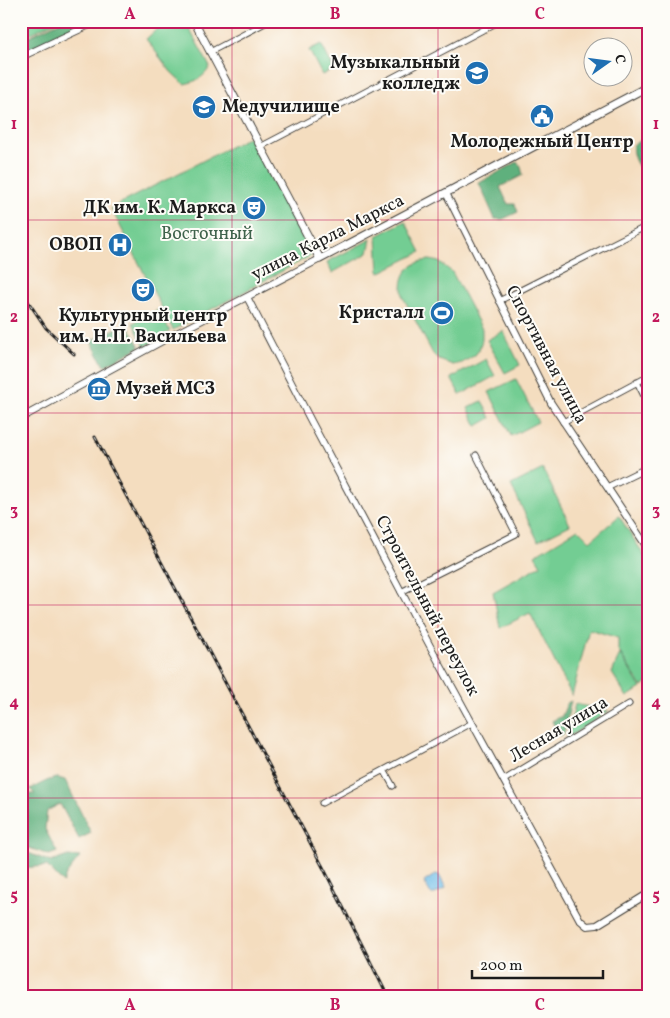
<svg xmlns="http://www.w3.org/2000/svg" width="670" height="1018" viewBox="0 0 670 1018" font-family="Vollkorn,serif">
<rect width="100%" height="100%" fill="#fdfcf7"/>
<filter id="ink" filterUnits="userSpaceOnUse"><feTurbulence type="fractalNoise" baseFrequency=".02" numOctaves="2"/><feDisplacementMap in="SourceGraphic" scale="10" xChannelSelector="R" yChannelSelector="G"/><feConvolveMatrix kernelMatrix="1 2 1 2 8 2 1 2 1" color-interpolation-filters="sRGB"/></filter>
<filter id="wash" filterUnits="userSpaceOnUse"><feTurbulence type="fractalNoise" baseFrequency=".0096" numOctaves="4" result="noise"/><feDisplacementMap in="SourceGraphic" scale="20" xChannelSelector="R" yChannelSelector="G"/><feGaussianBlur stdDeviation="1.12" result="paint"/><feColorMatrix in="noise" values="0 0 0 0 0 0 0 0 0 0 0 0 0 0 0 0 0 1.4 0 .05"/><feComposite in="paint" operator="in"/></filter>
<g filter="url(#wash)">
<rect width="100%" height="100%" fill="#f4ddbf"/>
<!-- green -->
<path fill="#73cd93" stroke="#487458" d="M30,21H56L21,38V26Z
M166,21H185L210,67C204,77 196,82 184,84L171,72L146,39Z
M321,44L334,69L322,75L309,50Z
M249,137L312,255L173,330L111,208Z
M405,221L421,252L379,273L377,236Z
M371,239L368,253L332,273L327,262Z
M430,260L439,262L452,272L482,329V340L479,350L475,355L462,363L453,365L439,360L433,354L403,297C399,276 408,262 430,260Z
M158,310L170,331L145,347L133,323Z
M503,331L520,365L505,373L487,340Z
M486,359L495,376L460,395L451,378Z
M516,379L538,422L511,436L489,392Z
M482,401L491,418L477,426L468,408Z
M543,469L570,525L538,541L511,485Z
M619,516L649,563V682L642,687L618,650V638L589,629L572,696L530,613L500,628L493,592L541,565L535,555L578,529L590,541Z
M620,654L641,688L627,697L612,673Z
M575,704L609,711L567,738Z"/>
<!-- forest -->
<path fill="#5eb07d" stroke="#3d664c" d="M61,21H89L21,54V40Z
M649,135V171L646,173C637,168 631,155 633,145Z
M517,162L521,167L523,175L500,187L508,204H515L518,212L503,219H495L479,183Z
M127,323L140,347L104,366L91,341Z
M571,701L564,734L559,736L552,721L562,716L567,703Z
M58,778L65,780L91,833L79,839L60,804L47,811L45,829L57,852L49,855L21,845V819H26L27,817L21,808V794H35L30,789C40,785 47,779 58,778Z
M21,850L51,862L68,856L80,857L66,875L63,883L47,866L21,868Z"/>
<!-- water -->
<path fill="#6ebde8" stroke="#456c82" d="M436,874L439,875L446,888L435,894H431L424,882Z"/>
</g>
<g filter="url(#ink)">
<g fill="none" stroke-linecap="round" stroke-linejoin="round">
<!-- minor casing -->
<g stroke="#3c3934" stroke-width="7">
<path id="minor" d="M481,21L486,29
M210,52L269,21
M260,147L500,21
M499,301L649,225
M637,382L649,406
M563,422L649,376
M401,592L516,534L476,455
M384,770L393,786
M504,780L629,704
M322,803L472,723"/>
</g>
<!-- tertiary casing -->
<g stroke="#3c3934" stroke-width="8">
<path id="tertiary" d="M21,57L98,21
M446,193L551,403L649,550
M247,297L311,421L430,646L580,920L587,926L597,925L649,893
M21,418L175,334L320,259
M608,487L649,467"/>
</g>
<!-- secondary casing -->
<g stroke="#3c3934" stroke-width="9">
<path id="secondary" d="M194,21L320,259L649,86"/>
</g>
<!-- minor -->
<use href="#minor" stroke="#fff" stroke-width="5"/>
<!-- tertiary -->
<use href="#tertiary" stroke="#fff" stroke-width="6"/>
<!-- secondary -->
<use href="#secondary" stroke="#fff" stroke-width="7"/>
<!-- rail casing -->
<g stroke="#1c1c1c" stroke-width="3">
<path id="rail" d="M21,25L27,21
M21,291L46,328L74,354
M95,437L324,869L388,997"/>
</g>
<!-- rail -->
<use href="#rail" stroke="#fdfcf7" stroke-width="1" stroke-dasharray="4" stroke-linecap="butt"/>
</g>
</g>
<!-- grid -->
<path fill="none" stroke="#c2185b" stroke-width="1" stroke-opacity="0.55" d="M232,21V997M438,21V997M21,220H649M21,413H649M21,605H649M21,798H649"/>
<!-- icons -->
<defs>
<g id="university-disc" transform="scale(1.25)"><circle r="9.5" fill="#1f6fb2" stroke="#fdfcf7"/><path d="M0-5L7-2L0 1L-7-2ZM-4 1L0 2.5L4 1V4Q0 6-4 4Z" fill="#fff"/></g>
<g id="civic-disc" transform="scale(1.25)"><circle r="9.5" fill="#1f6fb2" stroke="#fdfcf7"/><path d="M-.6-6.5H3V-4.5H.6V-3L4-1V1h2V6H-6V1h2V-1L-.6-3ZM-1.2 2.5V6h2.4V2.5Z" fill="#fff"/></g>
<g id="theatre-disc" transform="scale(1.25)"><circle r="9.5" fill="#1f6fb2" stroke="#fdfcf7"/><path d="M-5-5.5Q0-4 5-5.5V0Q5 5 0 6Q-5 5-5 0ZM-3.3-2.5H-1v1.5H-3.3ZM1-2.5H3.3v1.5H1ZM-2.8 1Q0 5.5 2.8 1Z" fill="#fff"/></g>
<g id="hospital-disc" transform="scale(1.25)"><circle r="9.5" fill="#1f6fb2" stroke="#fdfcf7"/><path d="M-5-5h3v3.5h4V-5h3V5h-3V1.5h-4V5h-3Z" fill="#fff"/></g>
<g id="stadium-disc" transform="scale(1.25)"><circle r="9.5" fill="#1f6fb2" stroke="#fdfcf7"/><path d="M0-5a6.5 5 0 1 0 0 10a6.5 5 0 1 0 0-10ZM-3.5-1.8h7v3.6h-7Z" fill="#fff"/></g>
<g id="museum-disc" transform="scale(1.25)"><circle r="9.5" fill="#1f6fb2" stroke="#fdfcf7"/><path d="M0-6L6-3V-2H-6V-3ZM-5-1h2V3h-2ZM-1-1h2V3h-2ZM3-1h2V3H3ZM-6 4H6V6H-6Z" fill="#fff"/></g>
</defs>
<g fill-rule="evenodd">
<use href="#university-disc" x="477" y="73"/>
<use href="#university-disc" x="204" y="107"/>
<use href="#civic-disc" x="542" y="116"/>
<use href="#theatre-disc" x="254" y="208"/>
<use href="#hospital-disc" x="120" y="245"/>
<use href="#theatre-disc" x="143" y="290"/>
<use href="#stadium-disc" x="442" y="313"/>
<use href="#museum-disc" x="99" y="389"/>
</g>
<g text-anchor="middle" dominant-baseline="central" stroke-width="4" stroke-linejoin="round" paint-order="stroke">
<!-- poi labels -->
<g font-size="18" font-weight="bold" fill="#1c1c1c" stroke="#fdfcf7" text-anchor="end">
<text x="460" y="63">Музыкальный<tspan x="460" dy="21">колледж</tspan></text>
<text x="222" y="107" text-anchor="start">Медучилище</text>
<text x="542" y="142" text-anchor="middle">Молодежный Центр</text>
<text x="236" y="208">ДК им. К. Маркса</text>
<text x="102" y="245">ОВОП</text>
<text x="424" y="313">Кристалл</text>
<text x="143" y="316" text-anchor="middle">Культурный центр<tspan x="143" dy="21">им. Н.П. Васильева</tspan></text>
<text x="116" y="389" text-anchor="start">Музей МСЗ</text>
</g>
<!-- park labels -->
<g font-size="18" fill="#3f634c" stroke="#fdfcf7">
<text x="207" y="234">Восточный</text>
</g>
<!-- street labels -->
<g font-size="18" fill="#1c1c1c" stroke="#fdfcf7">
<text transform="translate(328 238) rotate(-27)">улица Карла Маркса</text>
<text transform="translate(546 355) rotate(62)">Спортивная улица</text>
<text transform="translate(427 606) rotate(62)">Строительный переулок</text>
<text transform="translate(559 730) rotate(-31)">Лесная улица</text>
</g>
</g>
<!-- margin -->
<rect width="670" height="1018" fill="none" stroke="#fdfcf7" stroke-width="55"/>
<!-- north arrow -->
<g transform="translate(608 62) rotate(76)"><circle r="24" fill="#fdfcf7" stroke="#a3a29f"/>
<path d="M0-4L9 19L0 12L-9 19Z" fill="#1f6fb2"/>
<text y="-8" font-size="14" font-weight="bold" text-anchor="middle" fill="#1c1c1c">С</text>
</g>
<!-- scale -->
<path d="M472 970v8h131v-8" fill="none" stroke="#1c1c1c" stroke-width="2.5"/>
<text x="480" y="970" font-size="15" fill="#1c1c1c" stroke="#fdfcf7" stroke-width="4" paint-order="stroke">200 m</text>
<rect x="28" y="28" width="614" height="962" fill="none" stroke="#c2185b" stroke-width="2"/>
<g font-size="16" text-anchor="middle" font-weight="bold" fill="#c2185b">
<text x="130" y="19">A</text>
<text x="335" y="19">B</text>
<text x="540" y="19">C</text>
<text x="14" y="129">1</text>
<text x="656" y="129">1</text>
<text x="14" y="322">2</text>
<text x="656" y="322">2</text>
<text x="14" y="515">3</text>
<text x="656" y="515">3</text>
<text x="14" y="707">4</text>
<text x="656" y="707">4</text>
<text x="14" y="900">5</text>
<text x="656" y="900">5</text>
<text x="130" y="1010">A</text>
<text x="335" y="1010">B</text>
<text x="540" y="1010">C</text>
</g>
</svg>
